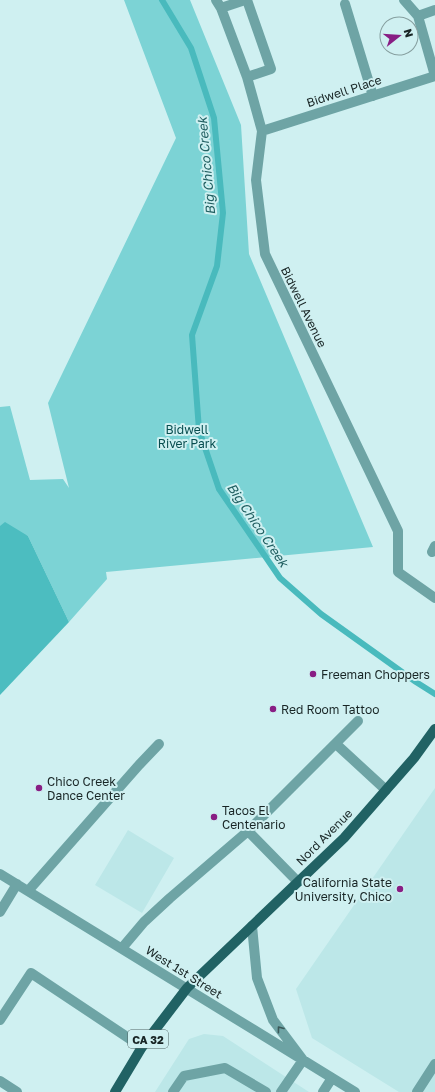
<svg xmlns="http://www.w3.org/2000/svg" width="435" height="1092" viewBox="0 0 435 1092" font-family="'Golos Text',sans-serif">
<rect width="100%" height="100%" fill="#cff0f1"/>
<!-- built -->
<path fill="#bce7e8" d="M435,788V1092H399L312,1038L296,989Z
M128,830L174,858L142,913L95,885Z
M204,1034L223,1036L309,1092H155L189,1039Z"/>
<!-- green -->
<path fill="#7cd3d5" d="M124,0H190L241,125L249,254L373,547L106,572L107,579L69,622L28,536L0,526V407L10,406L30,480L63,479L69,488L48,403L176,138Z"/>
<!-- forest -->
<path fill="#4cbdc0" d="M5,522L28,536L69,622L0,695V526Z"/>
<g fill="none" stroke-linecap="round" stroke-linejoin="round">
<!-- stream -->
<path stroke="#49babd" stroke-width="6" d="M162,0L191,48L214,118L223,213L217,266L192,335L199,430L219,489L280,578L321,614L416,682L435,694"/>
<!-- minor -->
<path stroke="#6ea4a5" stroke-width="10" d="M216,0L221,8L247,77L262,131L256,180L265,254L398,531V572L435,598
M404,0L418,16
M345,4L373,96
M221,8L245,0
M435,10L418,16L435,76
M247,77L271,69L247,0
M262,131L435,76
M432,552L435,546
M336,744L386,790
M0,874L355,1092
M298,882L248,831L358,721
M28,891L139,765L159,744
M0,912L17,884
M252,926L257,978L273,1020L303,1060L281,1092
M122,948L144,922L170,898L248,831
M0,1020L31,973L142,1047
M0,1081L17,1092
M173,1092L184,1076L225,1068L266,1092
M323,1092L332,1078
M417,1092L435,1064"/>
<!-- major -->
<path stroke="#216264" stroke-width="10" d="M115,1092L142,1047L187,988L344,838L414,758L435,729"/>
</g>
<!-- one-way arrows -->
<defs><path id="oneway-chevron" d="M-2-3.5L2.5 0L-2 3.5" fill="none" stroke-width="1.6" stroke-linecap="round" stroke-linejoin="round"/></defs>
<use stroke="#3a5858" href="#oneway-chevron" transform="translate(280 1029) rotate(-127)"/>
<!-- markers -->
<g fill="#881e84" stroke="#cff0f1" stroke-width="1.5">
<circle cx="313" cy="674" r="4"/>
<circle cx="273" cy="709" r="4"/>
<circle cx="39" cy="788" r="4"/>
<circle cx="214" cy="817" r="4"/>
<circle cx="400" cy="889" r="4"/>
</g>
<g text-anchor="middle" dominant-baseline="central" stroke-width="4" stroke-linejoin="round" paint-order="stroke">
<!-- shield labels -->
<rect fill="#cff0f1" stroke="#4f6262" stroke-width="1" x="128" y="1030" width="40" height="18" rx="3"/>
<g font-size="11" font-weight="bold" fill="#182525">
<text x="148" y="1039">CA 32</text>
</g>
<!-- street labels -->
<g font-size="12" fill="#182525" stroke="#cff0f1">
<text transform="translate(344 91) rotate(-18)">Bidwell Place</text>
<text transform="translate(304 307) rotate(64)">Bidwell Avenue</text>
<text transform="translate(324 837) rotate(-45)">Nord Avenue</text>
<text transform="translate(184 972) rotate(32)">West 1st Street</text>
</g>
<!-- park labels -->
<g font-size="12" fill="#074d4f" stroke="#cff0f1">
<text x="187" y="429">Bidwell<tspan x="187" dy="14">River Park</tspan></text>
</g>
<!-- poi labels -->
<g font-size="12" fill="#182525" stroke="#cff0f1" text-anchor="start">
<text x="321" y="674">Freeman Choppers</text>
<text x="281" y="709">Red Room Tattoo</text>
<text x="47" y="781">Chico Creek<tspan x="47" dy="14">Dance Center</tspan></text>
<text x="222" y="810">Tacos El<tspan x="222" dy="14">Centenario</tspan></text>
<text x="392" y="882" text-anchor="end">California State<tspan x="392" dy="14">University, Chico</tspan></text>
</g>
<!-- water labels -->
<g font-size="13" font-style="italic" fill="#215f61" stroke="#cff0f1">
<text transform="translate(206 166) rotate(-95)">Big Chico Creek</text>
<text transform="translate(258 525) rotate(56)">Big Chico Creek</text>
</g>
</g>
<!-- north arrow -->
<g transform="translate(399 36) rotate(73)"><circle r="19" fill="#cff0f1" stroke="#869f9f"/>
<path d="M0-3L7 15L0 10L-7 15Z" fill="#881e84"/>
<text y="-6" font-size="11" font-weight="bold" text-anchor="middle" fill="#182525">N</text>
</g>
</svg>
